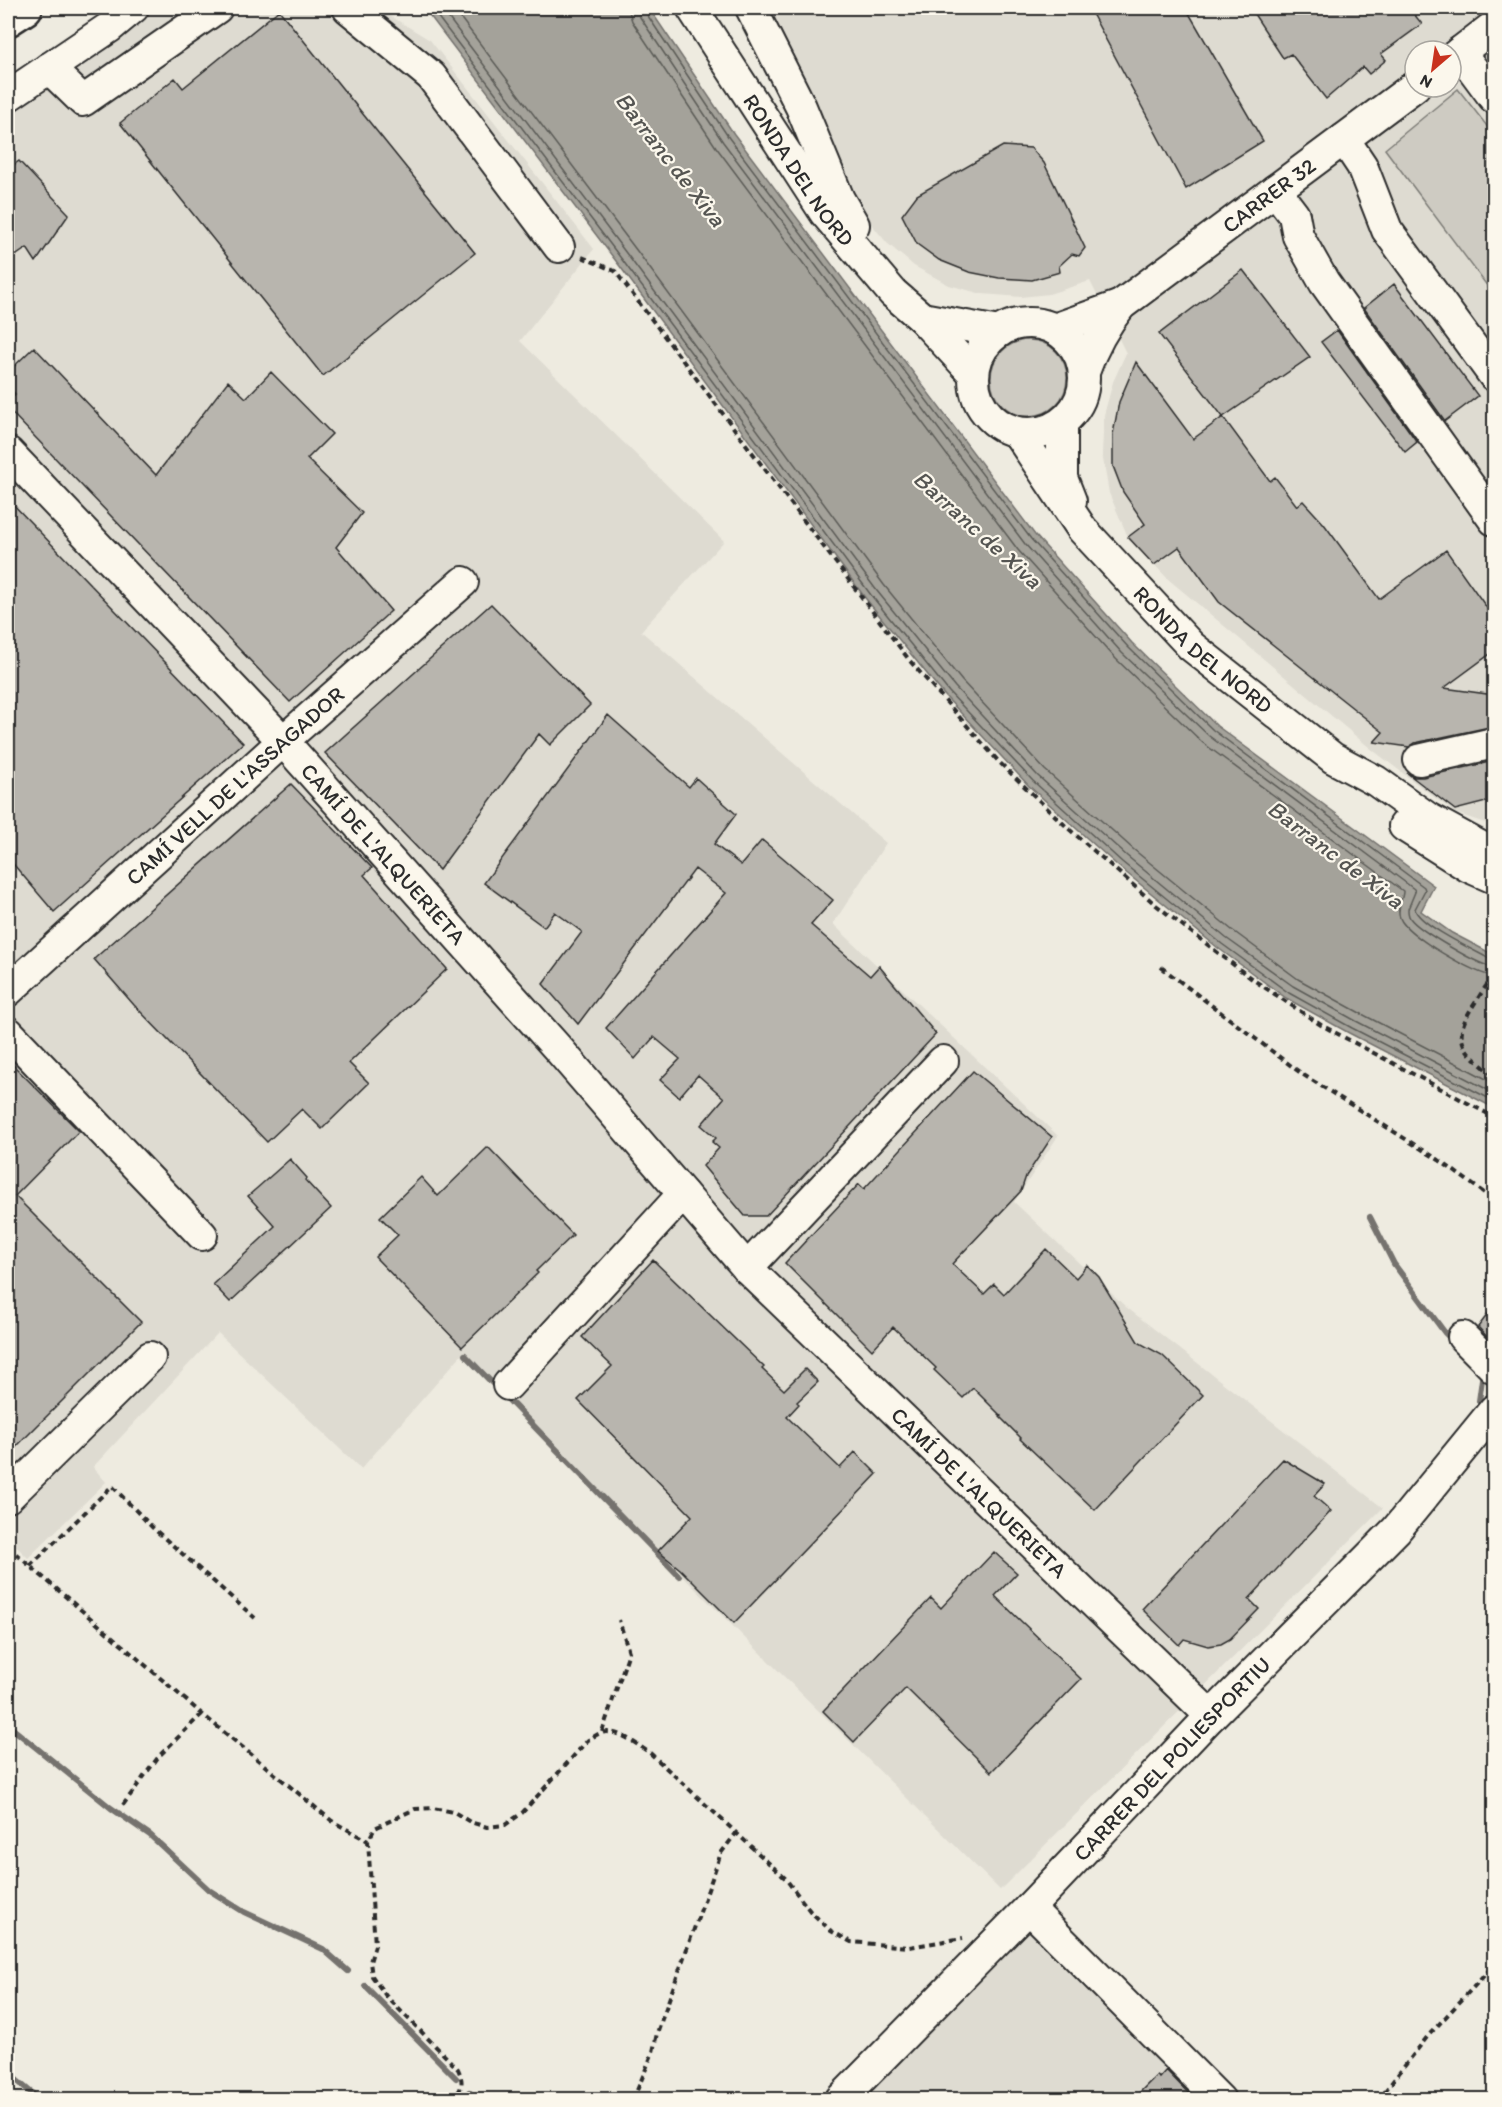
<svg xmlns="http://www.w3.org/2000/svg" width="1502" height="2107" viewBox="0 0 1502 2107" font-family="Itim,sans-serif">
<rect width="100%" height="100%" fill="#eeebe0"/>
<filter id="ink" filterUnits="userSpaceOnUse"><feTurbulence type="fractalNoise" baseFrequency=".0167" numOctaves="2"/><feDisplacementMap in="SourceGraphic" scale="12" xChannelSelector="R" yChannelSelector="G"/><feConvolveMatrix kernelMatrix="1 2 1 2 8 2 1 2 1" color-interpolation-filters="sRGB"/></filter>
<g filter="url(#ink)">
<!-- built -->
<path fill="#dedbd1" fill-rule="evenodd" d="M147,8H377L430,40L594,249L520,341L724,541L641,631L886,843L833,924L1058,1136L1014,1202L1126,1307L1383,1508L1000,1890L658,1552L463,1353L361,1469L218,1333L93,1467L106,1482L28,1558L8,1538V104Z
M764,8H1494V826L1455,813L1370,748L1168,579L1128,537L1109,493L1102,453L1104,415L1113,382L1126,353L1090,281L1049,294L1021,297L982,294L949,285L914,266L887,243L850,198ZM1415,51H1451V87H1415Z
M1037,1900L1238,2099L827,2100Z"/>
<!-- green -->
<path fill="#cecbc2" stroke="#7c7b76" stroke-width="1.5" d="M1458,89L1494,135V295L1385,149Z
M991 378a38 38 0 1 1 76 0a38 38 0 1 1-76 0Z"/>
<!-- water -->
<path fill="#a4a29a" stroke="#74726e" stroke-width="1.5" d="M424,8H649L734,134L1035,535L1132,643L1217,726L1434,886L1421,911L1452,933L1494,955V1108L1349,1033L1286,998L1218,948L1118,866L1029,786L945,696L866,599L619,265Z"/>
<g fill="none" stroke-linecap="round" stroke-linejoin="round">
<!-- shore -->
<path stroke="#5b5b57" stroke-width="1.5" d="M431,8L623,261L871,595L949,692L1033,781L1122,862L1222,944L1289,993L1352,1028L1494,1101
M441,8L629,257L877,591L955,687L1038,776L1127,856L1226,938L1293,986L1356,1021L1494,1093
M453,8L637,251L884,585L962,681L1045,770L1133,849L1232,930L1298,979L1360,1013L1494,1083
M628,8L632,21L716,147L1018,550L1116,659L1203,743L1403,891C1403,900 1396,908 1400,918C1406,935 1477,976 1494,976
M637,8L640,17L723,142L1025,544L1122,653L1209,736L1414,889L1415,892L1408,909C1408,913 1408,915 1410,918C1418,930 1481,967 1494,967
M645,8L646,13L729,138L1031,539L1128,647L1213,730L1424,887L1425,890L1415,909C1418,924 1475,951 1490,959L1494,960"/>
<!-- stream -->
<path stroke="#74726e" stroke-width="6" d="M1370,1217L1394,1264L1445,1333L1454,1342
M465,1355L679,1576
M1479,1401L1483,1372
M1492,1439L1494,1442
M8,1725L111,1808L150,1835L209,1890L244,1912L323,1949L348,1971
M365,1986L456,2078
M8,2073L40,2100
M469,2092L476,2100"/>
</g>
<!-- building -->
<path fill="#b8b5ae" stroke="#2b2b2b" stroke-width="1.5" d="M1089,8H1186L1263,141L1186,189Z
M1250,8H1409L1422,24L1381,54L1386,60L1369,74L1363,67L1326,99L1291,54L1283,58Z
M279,10L475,253L323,376L120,123L175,78L183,88Z
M1003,146L1031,148L1044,163L1085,248L1079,256L1072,254L1059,266L1060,272L1032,280L999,278L969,272L939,260L917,244L902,215L917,195Z
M19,161L69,214L36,262L27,248L8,261V169Z
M1243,270L1310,357L1223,417L1159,334Z
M1394,284L1478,396L1445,421L1364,308Z
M1337,330L1417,442L1405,452L1321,342Z
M34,347L156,475L228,381L246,398L271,372L332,434L307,459L362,513L336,547L391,611L290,702L8,409V402L15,394L8,386V372Z
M1136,362L1193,439L1223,417L1270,481L1275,477L1297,506L1303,501L1324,524L1379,599L1446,550L1494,618V651L1444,688L1494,695V726L1415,743L1409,747L1374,742L1383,732L1219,602L1179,547L1154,565L1128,537L1145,524L1123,492L1113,466V434L1119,402Z
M8,499L243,743L54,912L8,858Z
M491,604L590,705L550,745L539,734L439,870L325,753Z
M608,715L689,787L696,778L736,814L714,844L741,865L762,840L833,900L811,925L870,976L879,966L936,1034L766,1216H745L703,1166L719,1148L712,1142L716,1138L701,1125L724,1098L698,1075L679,1097L660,1080L680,1059L654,1037L635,1059L606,1028L726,893L695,869L578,1024L543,984L582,932L555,912L544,927L484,883Z
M1494,761V800L1455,810L1407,773L1414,777H1423Z
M291,784L372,868L364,875L447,969L349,1063L369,1083L322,1129L302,1109L267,1142L134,1005L94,959Z
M8,1060L79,1131L15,1196L141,1322L8,1455Z
M973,1071L1052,1137L1026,1176L1021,1191L952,1264L984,1294L994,1284L1004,1294L1046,1249L1076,1278L1087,1265L1099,1277L1138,1342L1162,1355L1203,1395L1095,1510L1020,1439L1021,1438L1000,1417L1001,1416L973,1388L963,1398L934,1370L936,1368L893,1327L872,1350L785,1263L859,1184L864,1189Z
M488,1147L573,1235L536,1271L538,1273L462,1347L375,1257L398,1235L380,1217L421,1177L438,1196Z
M290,1159L307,1178L305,1180L331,1208L230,1302L213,1284L275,1226L248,1196Z
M653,1260L764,1367L762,1369L784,1390L805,1369L818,1382L797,1402L799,1404L787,1417L840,1468L855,1452L877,1474L734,1623L680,1569L658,1551L692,1516L578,1400L612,1366L582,1337Z
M1494,1306V1344L1478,1327Z
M1283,1459L1325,1484L1314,1496L1331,1511L1249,1599L1259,1609L1230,1639L1221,1644L1208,1646L1184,1639L1179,1645L1142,1609Z
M994,1552L1017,1573L995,1596L1081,1679L991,1772L906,1688L854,1742L823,1711L931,1598L941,1608Z
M1166,2070L1195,2100H1132L1157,2075L1159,2078Z"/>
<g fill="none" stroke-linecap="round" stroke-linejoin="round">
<!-- minor casing -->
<g stroke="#2b2b2b" stroke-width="34">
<g id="minor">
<path d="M348,8L431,76L559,247"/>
<path id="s1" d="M692,8L825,213L893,293L922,318L973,373"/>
<path d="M751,8L801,107L839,199L854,225"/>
<path d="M1460,52L1494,98"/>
<path d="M1451,59L1494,26"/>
<path d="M49,68L83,101L217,8"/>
<path d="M8,96L110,27L133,8"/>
<path d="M1344,139L1362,166L1387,230L1494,376"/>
<path d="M1275,190L1294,215L1298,236L1324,282L1494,520"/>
<path d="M922,318L999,332"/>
<circle cx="1029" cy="378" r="55"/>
<path d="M1054,329L1121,305"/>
<path id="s2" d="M1084,372C1093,346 1104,326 1121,305L1415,86"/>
<path d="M1062,423V478L1071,501"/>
<path id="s3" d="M1017,432L1082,529L1191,646L1333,758L1376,781L1428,818L1494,854"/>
<path id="s4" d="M8,452L283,741L561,1052L747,1268L1211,1716"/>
<path d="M1419,760L1494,743"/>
<path d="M1404,826L1469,867L1494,878"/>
<path id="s5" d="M8,991L283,741L463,582"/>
<path d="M8,1032L202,1235"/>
<path d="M747,1268L943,1061"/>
<path d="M1463,1337L1494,1368"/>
<path d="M508,1385L683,1194"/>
<path d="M8,1497L150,1357"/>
<path d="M1029,1908L1220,2100"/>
<path id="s6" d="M840,2100L1029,1908L1211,1716L1396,1530L1494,1410"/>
</g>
</g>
<!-- highway casing -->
<g stroke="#2b2b2b" stroke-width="38">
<path id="highway" d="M8,19L25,8"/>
</g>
<!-- path -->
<path stroke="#2b2b2b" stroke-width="4" stroke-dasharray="6 4.5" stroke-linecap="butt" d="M582,257L615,271L910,661L999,762L1069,829L1156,905L1252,979L1321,1025L1494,1117
M1161,967L1302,1074L1439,1160L1494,1200
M1494,976C1487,983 1481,994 1475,1003C1449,1041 1464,1050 1494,1076
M8,1547L202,1714L332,1821L368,1841
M30,1566L112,1486L153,1528L255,1618
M602,1732L629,1652L619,1620
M123,1805L159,1756L202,1714
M450,2100C463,2091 464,2082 458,2069L386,1996L372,1976L370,1962L375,1945L368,1841L375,1828L415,1809L433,1808L454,1812L470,1822L487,1827L505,1825L522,1813L588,1740C592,1738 597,1734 601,1733C618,1728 637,1745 650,1753L785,1878L810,1911L831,1931L851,1942L909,1947L963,1938
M633,2100L653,2052L657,2033L721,1853L737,1832
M1378,2100L1428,2036L1494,1965"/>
<!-- minor -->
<use href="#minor" stroke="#fbf7ec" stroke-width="30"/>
<!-- highway -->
<use href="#highway" stroke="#fbf7ec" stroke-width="33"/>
</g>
</g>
<g text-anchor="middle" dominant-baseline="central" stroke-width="4.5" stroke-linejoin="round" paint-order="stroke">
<!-- street labels -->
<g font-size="22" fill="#2b2b2b" stroke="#fbf7ec">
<text stroke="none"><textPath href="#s1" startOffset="194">RONDA DEL NORD</textPath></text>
<text stroke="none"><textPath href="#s2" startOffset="261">CARRER 32</textPath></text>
<text stroke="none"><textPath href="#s3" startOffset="288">RONDA DEL NORD</textPath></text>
<text stroke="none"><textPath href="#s5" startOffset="306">CAMÍ VELL DE L'ASSAGADOR</textPath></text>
<text stroke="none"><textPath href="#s4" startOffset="550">CAMÍ DE L'ALQUERIETA</textPath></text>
<text stroke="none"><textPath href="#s4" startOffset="1424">CAMÍ DE L'ALQUERIETA</textPath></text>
<text stroke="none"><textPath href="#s6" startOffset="476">CARRER DEL POLIESPORTIU</textPath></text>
</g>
<!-- water labels -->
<g font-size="24" font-style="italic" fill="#555552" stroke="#fbf7ec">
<text transform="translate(671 159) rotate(52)">Barranc de Xiva</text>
<text transform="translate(978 529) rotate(42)">Barranc de Xiva</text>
<text transform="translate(1336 854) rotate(37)">Barranc de Xiva</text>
</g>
</g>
<!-- margin -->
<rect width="1502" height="2107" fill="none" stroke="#fbf7ec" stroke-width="30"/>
<rect x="15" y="15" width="1472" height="2077" fill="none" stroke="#2b2b2b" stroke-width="2" filter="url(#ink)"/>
<!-- north arrow -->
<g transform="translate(1433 69) rotate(209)"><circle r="28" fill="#fbf7ec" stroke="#a8a59f" stroke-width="1.5"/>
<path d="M0-4.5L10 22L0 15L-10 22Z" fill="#c8321e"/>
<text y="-9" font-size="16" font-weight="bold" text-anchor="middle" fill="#2b2b2b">N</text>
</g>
</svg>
